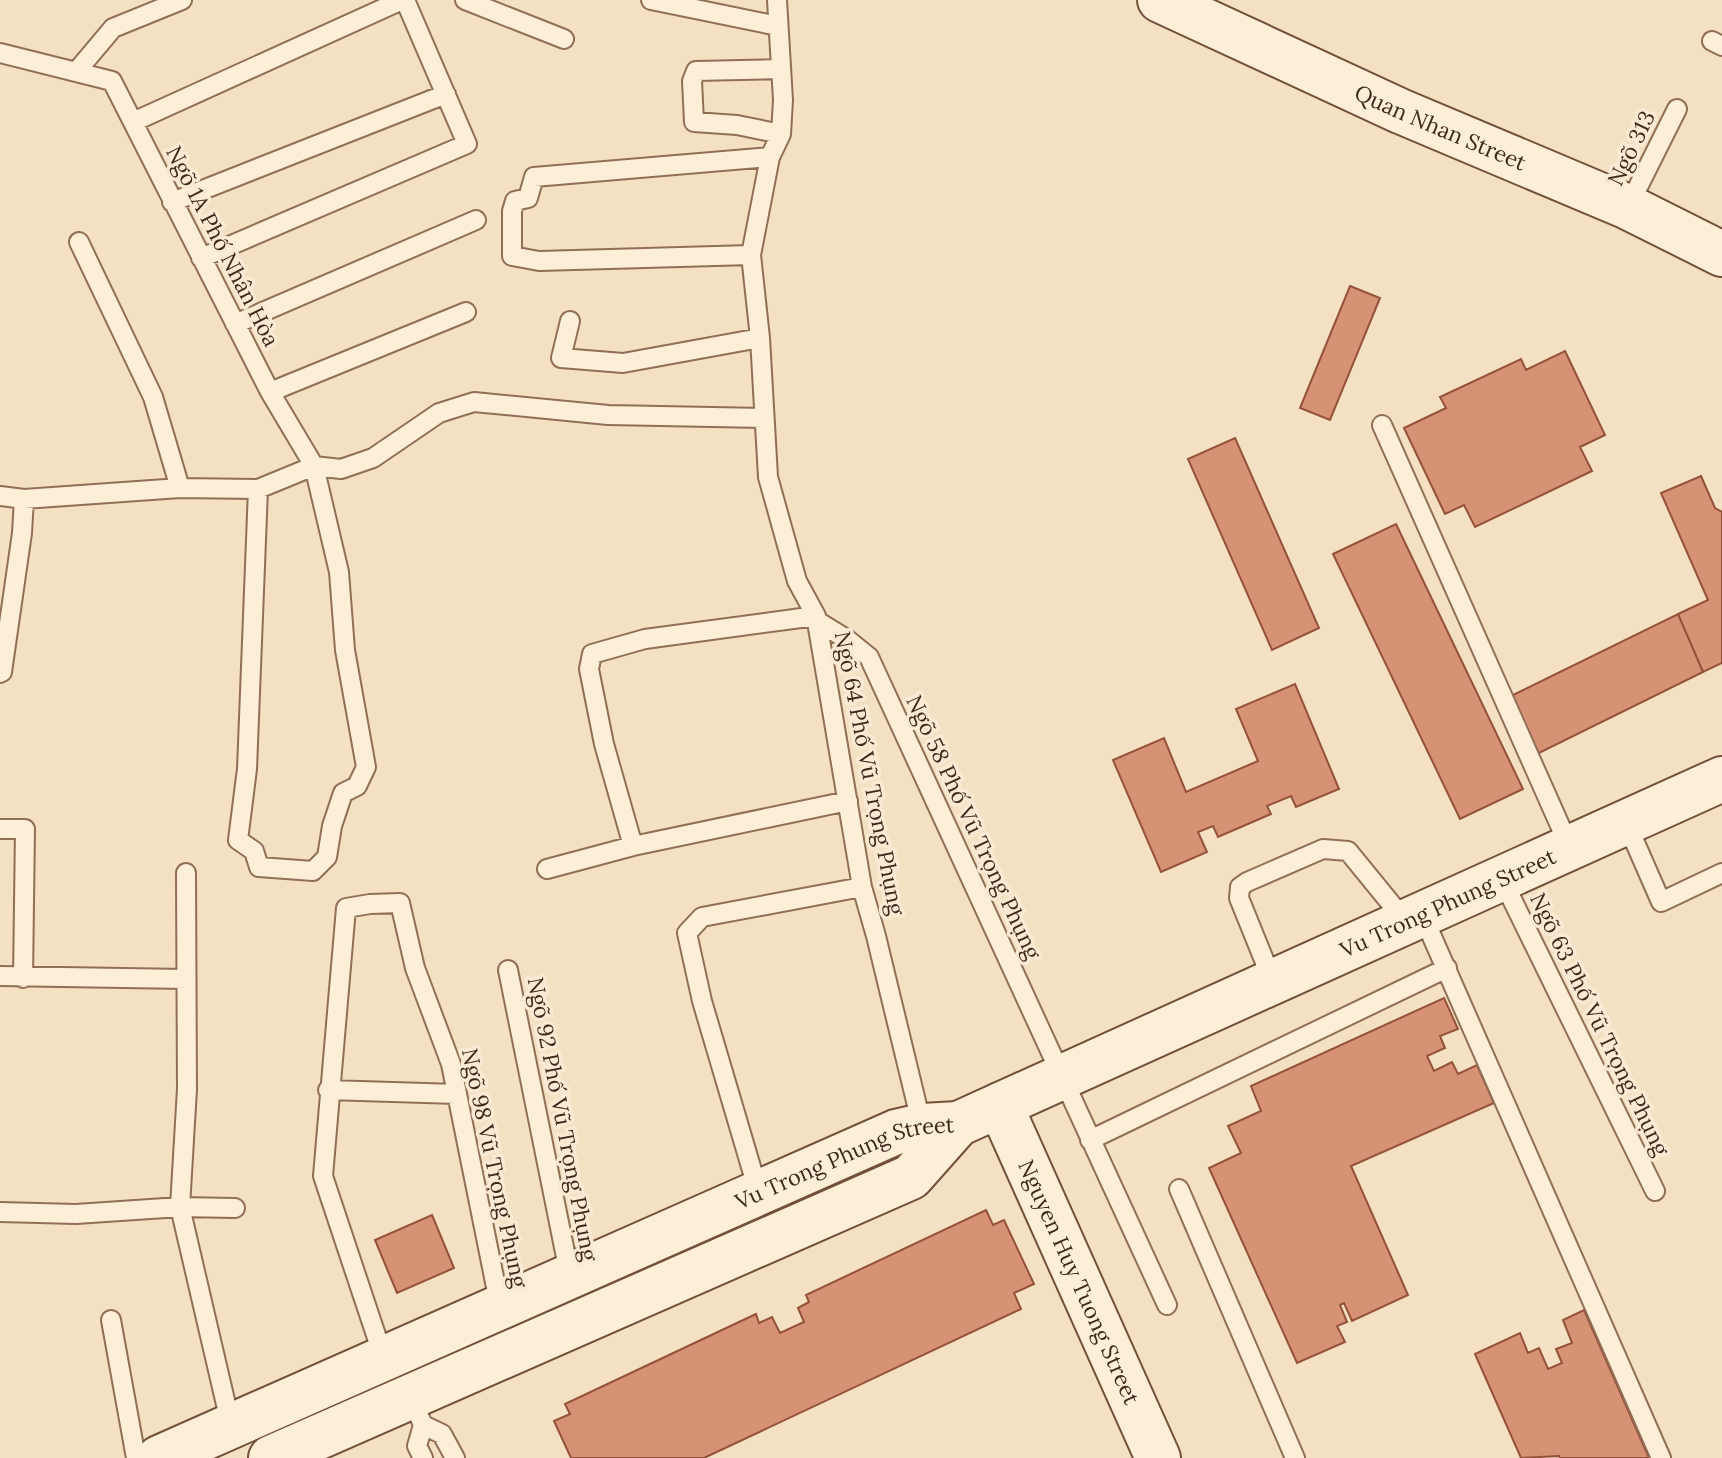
<svg xmlns="http://www.w3.org/2000/svg" width="1722" height="1458" viewBox="0 0 1722 1458" font-family="Lora,serif">
<rect width="100%" height="100%" fill="#f4e0c3"/>
<!-- building -->
<path fill="#d79174" stroke="#945239" stroke-width="2" d="M1350,286L1380,298L1330,420L1300,408Z
M1565,351L1605,435L1580,447L1592,471L1475,527L1464,505L1445,514L1404,428L1446,408L1440,397L1521,359L1526,370Z
M1235,438L1319,628L1272,650L1188,459Z
M1701,476L1715,508L1722,512V663L1703,672L1678,614L1708,600L1661,493Z
M1396,524L1523,789L1460,819L1333,554Z
M1678,614L1703,672L1537,754L1509,697Z
M1295,684L1339,789L1296,807L1291,796L1267,806L1271,814L1218,837L1213,826L1198,832L1207,852L1161,872L1113,760L1164,738L1186,792L1258,761L1236,709Z
M1444,998L1458,1029L1440,1036L1445,1048L1427,1056L1434,1071L1452,1062L1458,1074L1477,1065L1494,1103L1351,1166L1408,1295L1352,1321L1344,1303L1340,1305L1347,1322L1337,1326L1345,1342L1297,1363L1209,1168L1241,1153L1228,1126L1261,1111L1251,1086Z
M986,1210L993,1225L1004,1220L1034,1284L1014,1293L1021,1309L704,1458H571L554,1421L570,1414L565,1404L756,1314L759,1323L772,1317L780,1333L804,1322L798,1308L809,1302L806,1295Z
M432,1215L454,1268L397,1293L375,1240Z
M1584,1310L1649,1458H1560L1559,1456L1521,1458L1475,1354L1520,1333L1528,1353L1539,1348L1548,1369L1562,1363L1556,1349L1572,1343L1563,1320Z"/>
<g fill="none" stroke-linecap="round" stroke-linejoin="round">
<!-- lane casing -->
<g stroke="#916f57" stroke-width="22">
<path id="lane" d="M465,0L564,39
M651,0L778,26
M777,0L783,100L781,134L770,157L751,255L760,338L768,477L797,581L816,616L862,887L876,936L922,1126
M1712,41L1722,46
M0,53L112,81L270,392L314,466L339,572L345,650L366,767L357,786L343,793L332,826L327,857L313,871L259,867L254,851L238,840L247,769L258,489
M780,69L696,71L692,81L694,122L737,125L781,134
M76,72L113,28L182,0
M133,122L402,0
M172,202L446,94
M1628,207L1677,109
M79,242L153,397L180,488
M751,255L539,261L512,256V211L515,201L528,198L534,177L770,157
M201,258L467,144L405,0
M570,321L561,358L623,363L760,338
M235,324L476,220
M270,392L466,312
M1382,425L1570,848
M0,496L24,499L180,488L258,489L314,466L341,469L373,458L439,413L474,402L608,415L764,418
M817,621L848,640L869,657L1167,1305
M0,673L2,672L22,533L24,499
M1626,822L1661,902L1722,873
M0,829H25L23,978
M633,846L604,744L589,669L592,654L645,639L816,616
M547,869L633,846L848,801
M186,873L187,1089L180,1207L231,1426
M1502,879L1655,1191
M1422,914L1661,1458
M508,970L570,1277
M0,976L186,979
M1273,982L1239,898L1240,887L1247,882L1323,849L1348,851L1406,922
M328,1090L457,1094
M1090,1140L1447,968
M1179,1189L1295,1458
M759,1194L702,1001L687,933L702,917L862,887
M0,1212L76,1214L180,1207L235,1208
M111,1320L136,1458
M384,1359L323,1176L346,908L370,904L400,903L415,968L451,1064L500,1307
M410,1395L423,1425L417,1446L423,1458
M423,1425L442,1434L455,1458"/>
</g>
<!-- secondary casing -->
<g stroke="#73503a" stroke-width="48">
<g id="secondary">
<path id="s1" d="M1160,0L1400,111L1628,207L1722,254"/>
<path id="s2" d="M1000,1105L1158,1458"/>
<path id="s3" d="M159,1458L896,1132L922,1126L958,1124L1722,779"/>
<path d="M271,1458L911,1177L958,1124"/>
</g>
</g>
<!-- lane -->
<use href="#lane" stroke="#fdeed8" stroke-width="18"/>
<!-- secondary -->
<use href="#secondary" stroke="#fdeed8" stroke-width="44"/>
</g>
<g text-anchor="middle" dominant-baseline="central" stroke-width="7" stroke-linejoin="round" paint-order="stroke">
<!-- street labels -->
<g font-size="22" fill="#3f291d" stroke="#faead4">
<text stroke="none"><textPath href="#s1" startOffset="308">Quan Nhan Street</textPath></text>
<text transform="translate(1631 148) rotate(-64)">Ngõ 313</text>
<text transform="translate(223 246) rotate(63)">Ngõ 1A Phố Nhân Hòa</text>
<text transform="translate(870 773) rotate(79)">Ngõ 64 Phố Vũ Trọng Phụng</text>
<text transform="translate(974 827) rotate(65)">Ngõ 58 Phố Vũ Trọng Phụng</text>
<text stroke="none"><textPath href="#s3" startOffset="1406">Vu Trong Phung Street</textPath></text>
<text transform="translate(1600 1024) rotate(64)">Ngõ 63 Phố Vũ Trọng Phụng</text>
<text transform="translate(563 1119) rotate(79)">Ngõ 92 Phố Vũ Trọng Phụng</text>
<text transform="translate(495 1168) rotate(78)">Ngõ 98 Vũ Trọng Phụng</text>
<text stroke="none"><textPath href="#s3" startOffset="748">Vu Trong Phung Street</textPath></text>
<text stroke="none"><textPath href="#s2" startOffset="194">Nguyen Huy Tuong Street</textPath></text>
</g>
</g>
</svg>
